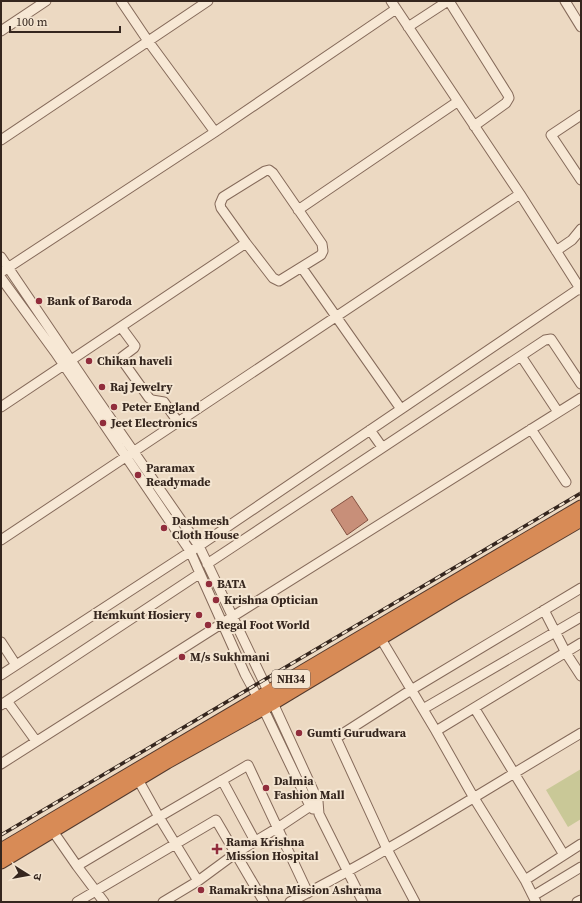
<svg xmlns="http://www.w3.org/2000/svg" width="582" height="903" viewBox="0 0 582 903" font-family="'Source Serif 4','Noto Sans Devanagari',serif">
<rect width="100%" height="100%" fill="#ecd9c2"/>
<!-- green -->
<path fill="#c9c897" d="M581,769V819L568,827L546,790Z"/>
<!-- building -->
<path fill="#c88f79" stroke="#835141" d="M352,496L368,520L347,535L331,510Z"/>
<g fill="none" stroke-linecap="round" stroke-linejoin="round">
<!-- minor casing -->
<g stroke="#856a5a" stroke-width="11">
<path id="minor" d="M121,1L148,41L215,132
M391,1L520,194L581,290
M449,1L508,95L509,98L506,103L474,126
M565,1L581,27
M408,27L448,1
M1,31L46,1
M581,115L551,135L581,180
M1,140L208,1
M269,170L273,173L322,244L323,251L321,255L279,281L273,278L246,243L221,208L220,204L223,197L265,171Z
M298,210L457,102
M556,251L572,240L581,229
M1,257L93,393L199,546L269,693
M302,268L401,409
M3,271L215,132L396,9
M1,278L55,352L190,551L245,674L258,698
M121,327L135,346L134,348L122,357V360L149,398L152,400L164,402L178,422
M521,356L558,412
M1,407L246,243
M531,429L566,482
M370,430L382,447
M1,540L520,194
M207,564L545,340L551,339L581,384
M544,610L566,653L581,676
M381,639L436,731L474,798L525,880L536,902
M1,642L16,665
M1,675L199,546L580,288
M7,701L36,741
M273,703L318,801L319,814L363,902
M1,705L199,574
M263,708L310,806L313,809
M423,709L581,617
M475,709L564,855
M436,731L581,643
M1,764L232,617L581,398
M136,776L159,817L198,881
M222,780L255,841
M50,827L77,866L104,902
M77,866L159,817L248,765L308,893
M525,880L581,844
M533,896L581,867
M77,902L216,820L264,902
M163,902L198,881L236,853L279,827L318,801
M290,902C390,851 485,790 581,733
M415,902L387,849L336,738L411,690L581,588
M577,902L581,900"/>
</g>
<!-- highway casing -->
<g stroke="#533a2e" stroke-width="15">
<path id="highway" d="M1,850L581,507
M1,862L167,762L273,703L454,594L581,520"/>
</g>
<!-- minor -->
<use href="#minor" stroke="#f7e8d5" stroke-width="9"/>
<!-- highway -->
<use href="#highway" stroke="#d88b56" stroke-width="13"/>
<!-- rail casing -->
<g stroke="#35261e" stroke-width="3.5">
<path id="rail" d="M1,835L581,493"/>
</g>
<!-- rail -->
<use href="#rail" stroke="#f4e5d1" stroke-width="2" stroke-dasharray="6" stroke-linecap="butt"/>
</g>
<!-- markers -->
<g fill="#912d3c" stroke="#f4e5d1" stroke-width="1.5">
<circle cx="39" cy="301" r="4"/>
<circle cx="89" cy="361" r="4"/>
<circle cx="102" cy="387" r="4"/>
<circle cx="114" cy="407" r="4"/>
<circle cx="103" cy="423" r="4"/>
<circle cx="138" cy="475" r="4"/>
<circle cx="164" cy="528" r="4"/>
<circle cx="209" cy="584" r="4"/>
<circle cx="216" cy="600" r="4"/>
<circle cx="199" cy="615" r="4"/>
<circle cx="208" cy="625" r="4"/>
<circle cx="182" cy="657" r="4"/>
<circle cx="299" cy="733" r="4"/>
<circle cx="266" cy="788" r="4"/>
<path d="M215 843h4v4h4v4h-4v4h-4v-4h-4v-4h4z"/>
<circle cx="201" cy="890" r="4"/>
</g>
<g text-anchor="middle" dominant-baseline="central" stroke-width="4" stroke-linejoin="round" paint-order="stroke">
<!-- shield labels -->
<rect fill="#f4e5d1" stroke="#6e5f54" stroke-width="1" x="272" y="670" width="38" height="18" rx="3"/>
<g font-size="11" font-weight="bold" fill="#35261e">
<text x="291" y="679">NH34</text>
</g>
<!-- poi labels -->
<g font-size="12" font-weight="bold" fill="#35261e" stroke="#f4e5d1" text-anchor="start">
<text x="47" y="301">Bank of Baroda</text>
<text x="97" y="361">Chikan haveli</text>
<text x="110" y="387">Raj Jewelry</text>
<text x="122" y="407">Peter England</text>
<text x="111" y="423">Jeet Electronics</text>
<text x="146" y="468">Paramax<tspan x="146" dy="14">Readymade</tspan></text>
<text x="172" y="521">Dashmesh<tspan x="172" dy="14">Cloth House</tspan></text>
<text x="217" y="584">BATA</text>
<text x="224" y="600">Krishna Optician</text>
<text x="191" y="615" text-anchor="end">Hemkunt Hosiery</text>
<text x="216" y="625">Regal Foot World</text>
<text x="190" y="657">M/s Sukhmani</text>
<text x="307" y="733">Gumti Gurudwara</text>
<text x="274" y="781">Dalmia<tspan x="274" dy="14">Fashion Mall</tspan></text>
<text x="226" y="842">Rama Krishna<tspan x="226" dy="14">Mission Hospital</tspan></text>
<text x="209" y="890">Ramakrishna Mission Ashrama</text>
</g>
</g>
<!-- border -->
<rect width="582" height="903" fill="none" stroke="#35261e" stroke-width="4"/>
<!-- north arrow -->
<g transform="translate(28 875) rotate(101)" stroke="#f4e5d1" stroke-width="3" paint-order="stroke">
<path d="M0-3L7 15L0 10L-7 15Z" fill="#35261e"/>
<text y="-6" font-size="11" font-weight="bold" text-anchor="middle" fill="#35261e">उ</text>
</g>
<!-- scale -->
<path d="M10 26v6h110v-6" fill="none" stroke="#35261e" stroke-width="2"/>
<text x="16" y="26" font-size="12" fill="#35261e" stroke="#f4e5d1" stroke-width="3" paint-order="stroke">100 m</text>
</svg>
